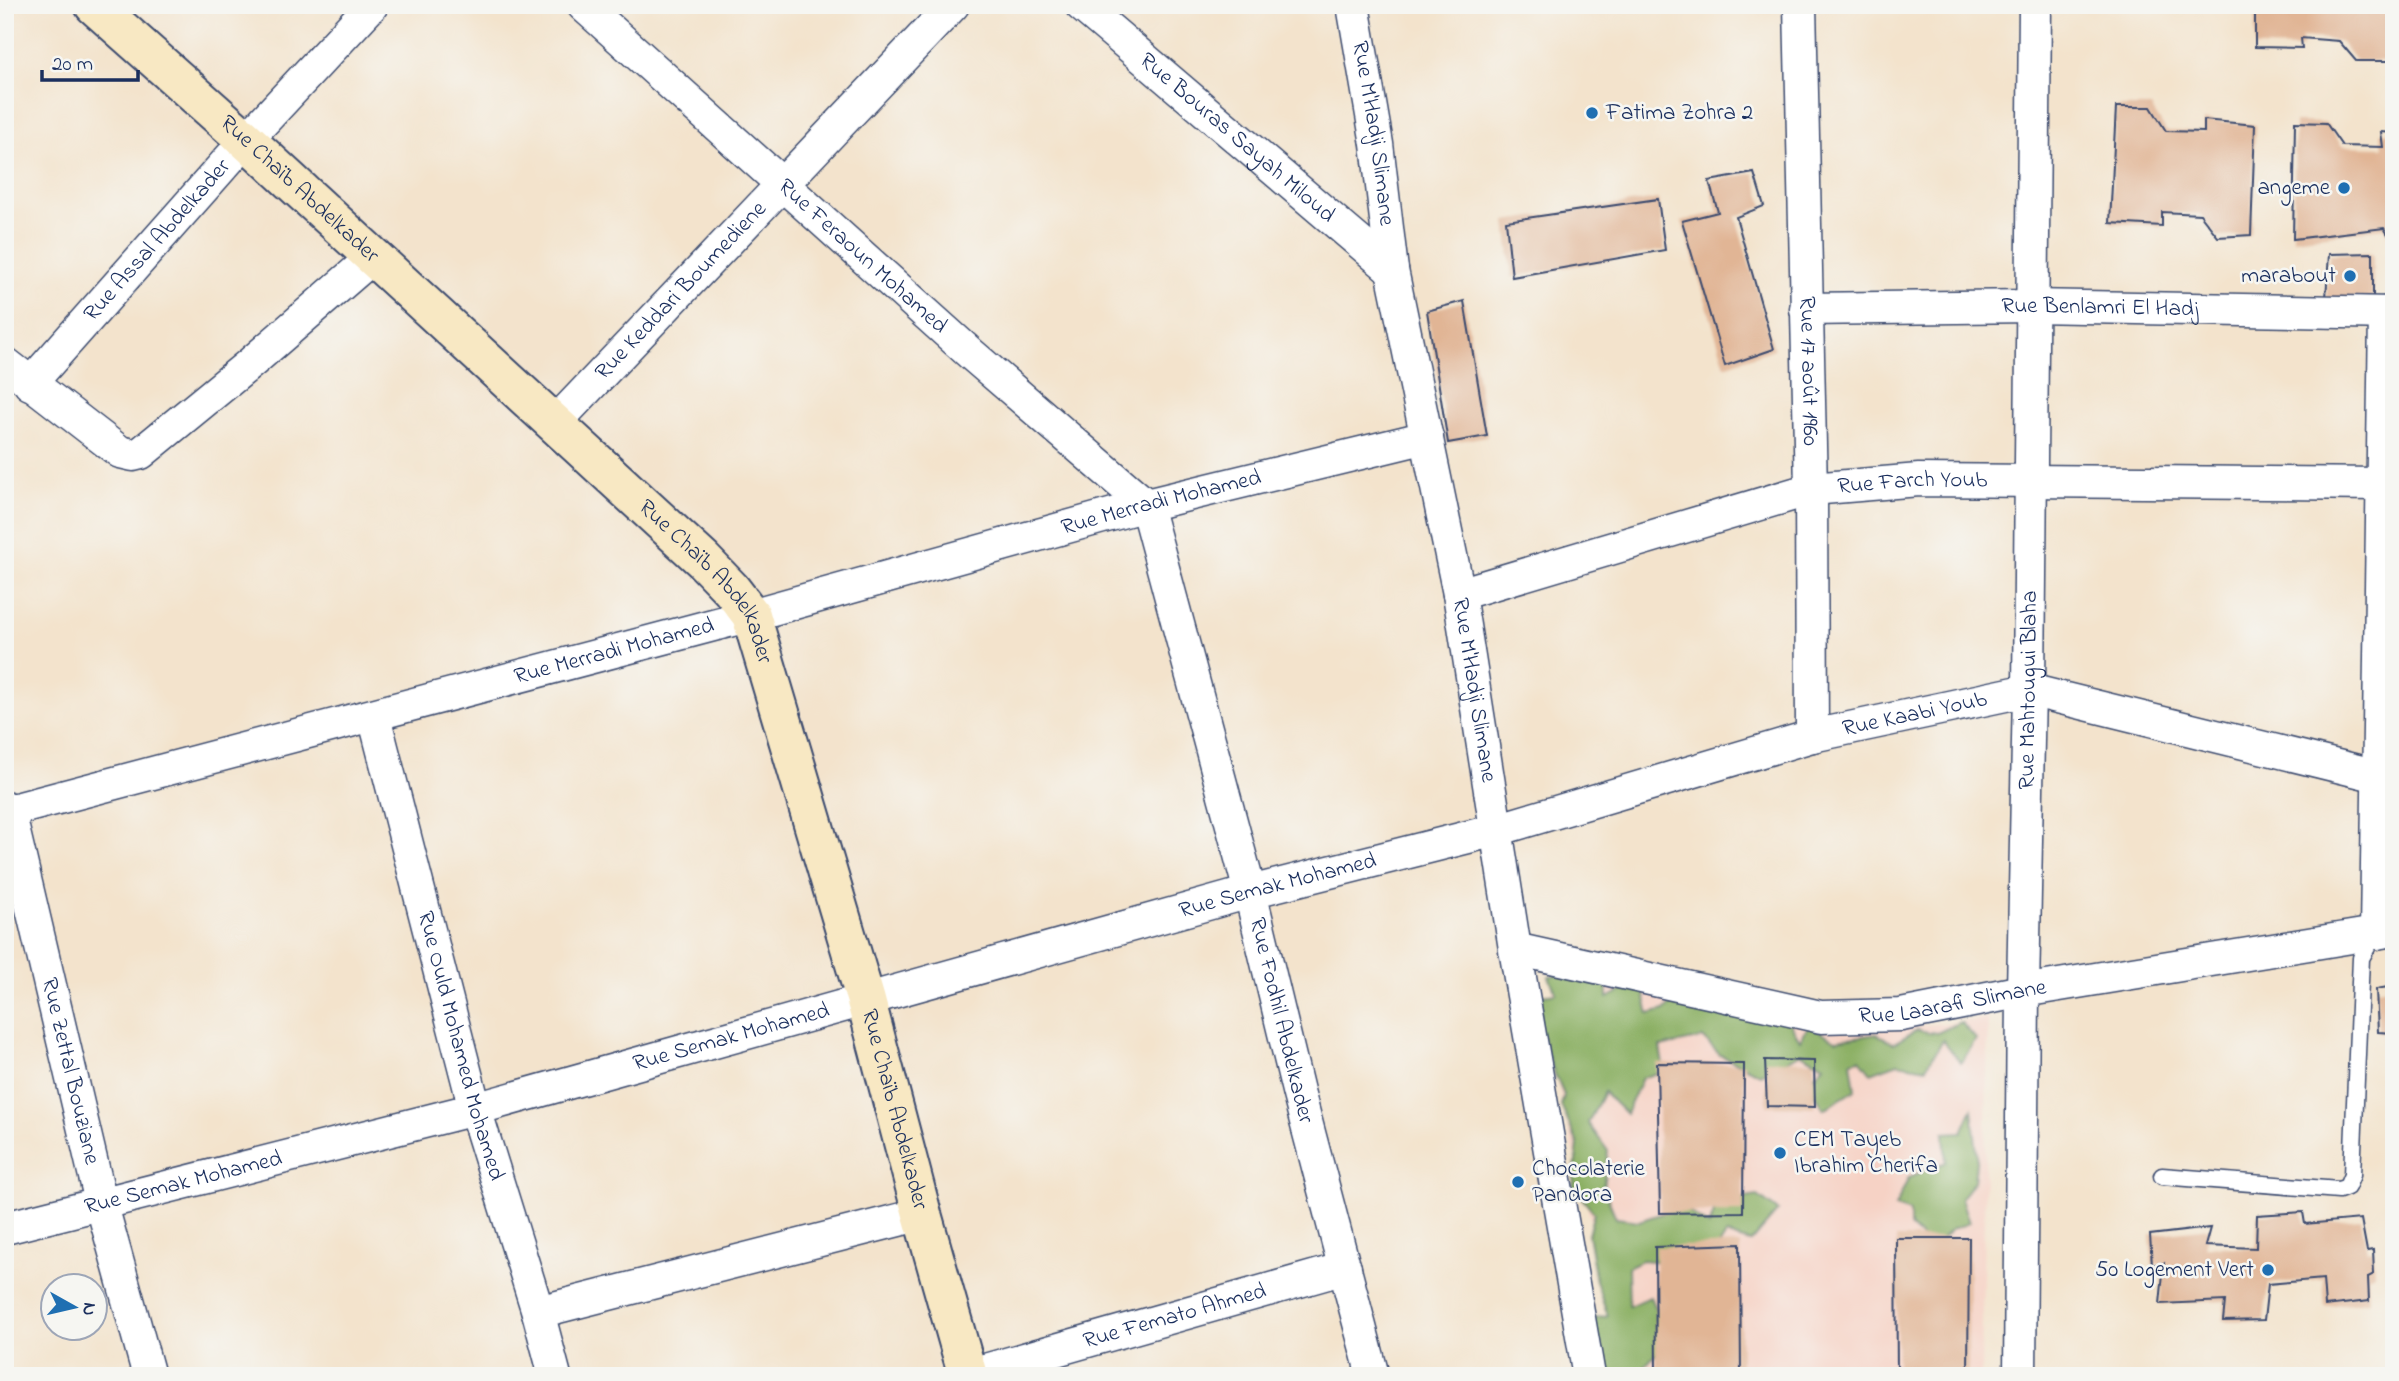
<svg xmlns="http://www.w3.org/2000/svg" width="2399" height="1381" viewBox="0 0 2399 1381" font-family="'Indie Flower',sans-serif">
<rect width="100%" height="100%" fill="#f6f6f2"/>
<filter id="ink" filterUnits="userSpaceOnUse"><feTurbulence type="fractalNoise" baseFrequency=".0143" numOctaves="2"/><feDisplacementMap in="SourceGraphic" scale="14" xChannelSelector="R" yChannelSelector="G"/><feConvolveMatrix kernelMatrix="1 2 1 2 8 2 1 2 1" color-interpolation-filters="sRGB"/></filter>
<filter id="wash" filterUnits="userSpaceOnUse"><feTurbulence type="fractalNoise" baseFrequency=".00686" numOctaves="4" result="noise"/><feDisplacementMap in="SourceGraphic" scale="28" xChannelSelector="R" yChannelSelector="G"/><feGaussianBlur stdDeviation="1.57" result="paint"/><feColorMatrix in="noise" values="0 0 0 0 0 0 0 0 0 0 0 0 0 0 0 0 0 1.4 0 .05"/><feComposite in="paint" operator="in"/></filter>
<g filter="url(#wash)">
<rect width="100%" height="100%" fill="#f3e3cc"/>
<!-- built -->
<path fill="#f6d2c5" d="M1560,978L1851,1033L1988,1019L1981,1376H1615L1603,1272L1540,1011Z"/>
<!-- forest -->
<path fill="#8cb065" stroke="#547062" stroke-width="2" d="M1580,971L1607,980V998L1641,982L1649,1014L1665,1010L1684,990L1711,1014L1785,1015L1800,1040L1809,1025L1836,1040L1877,1034L1894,1043L1916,1030L1937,1033L1961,1022L1976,1039L1961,1063L1943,1040L1926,1068L1898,1063L1871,1073L1860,1059L1851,1061L1855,1090L1824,1109L1809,1082L1824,1065L1801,1053L1760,1074L1720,1055L1703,1038L1660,1047L1664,1071L1642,1078L1626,1114L1604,1092L1588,1123L1608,1151L1603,1187L1616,1218L1639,1221L1681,1207L1709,1226L1718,1202L1758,1196L1778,1211L1751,1242L1726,1235L1709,1262L1684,1264L1642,1260L1628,1267L1629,1306L1650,1297L1669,1339L1645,1366L1646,1376H1614L1593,1340L1594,1319L1608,1316L1596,1281L1588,1234L1594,1213L1573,1187L1578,1144L1561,1106L1564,1095L1550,1063L1539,1025L1542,995L1556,993L1549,976Z
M1972,1109L1977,1153L1974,1181L1961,1198L1969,1223L1952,1229L1932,1248L1910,1227V1212L1895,1207L1909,1177L1946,1162L1944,1133L1962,1132Z"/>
<g id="blocks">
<!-- building -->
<path fill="#e1b595" d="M2255,5H2394L2391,61H2356L2339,41L2301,38L2302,48L2255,47Z
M2116,107H2151L2166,131L2204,132V120L2255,125L2251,235L2218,237L2200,214L2162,212V226L2110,223Z
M2295,122L2326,123L2342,146L2383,147L2381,132L2394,133V244L2384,228L2293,239Z
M1754,173L1764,206L1736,217L1774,349L1725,366L1682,221L1718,212L1709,181Z
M1658,199L1665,250L1512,277L1506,221Z
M2373,253V299L2326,298L2329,254Z
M1464,301L1487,436L1448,443L1427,311Z
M2394,986V1033L2378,1032L2376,989Z
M1765,1060L1814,1061L1815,1107L1767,1106Z
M1657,1063L1744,1064L1743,1212L1660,1213Z
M2303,1212L2305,1224L2361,1219L2367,1251L2373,1250L2374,1274L2368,1277L2369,1301L2325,1306L2323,1279L2268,1284L2264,1320L2223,1321L2225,1301L2160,1304L2164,1263L2152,1265L2150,1235L2210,1228L2205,1246L2256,1248L2257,1215Z
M1896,1238H1969L1968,1376H1897Z
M1740,1244L1741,1376H1656L1655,1247Z"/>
</g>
</g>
<g filter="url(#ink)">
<use href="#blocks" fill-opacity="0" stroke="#3b4a6e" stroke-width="2"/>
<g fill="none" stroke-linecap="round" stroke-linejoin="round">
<!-- lane casing -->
<g stroke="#3b4a6e" stroke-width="19">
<path id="lane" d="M2162,1176L2339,1190L2347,1187L2352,1175L2361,958L2375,933"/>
</g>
<!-- street casing -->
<g stroke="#3b4a6e" stroke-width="35">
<g id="street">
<path id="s1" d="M583,5L971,354L1146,505L1250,892L1298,1091L1373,1376"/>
<path id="s2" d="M1081,5L1392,270"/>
<path id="s3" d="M1353,5L1377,144L1392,270L1459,594L1515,949L1589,1376"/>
<path id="s4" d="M1800,5L1811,489L1812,736"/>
<path id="s5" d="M1806,309L2031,306L2394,313"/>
<path d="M5,363L120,452L133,455L141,453L252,362L373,257"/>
<path id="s6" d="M30,384L246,140L372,5"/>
<path id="s7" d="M554,424L953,5"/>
<path id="s8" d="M1459,594L1811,489L1919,480L2381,484"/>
<path id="s9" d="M374,716L475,1109L538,1312L555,1376"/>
<path id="s10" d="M5,807L9,811L101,1202L149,1376"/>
<path id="s11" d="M5,812L751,615L1146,505L1427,437"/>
<path d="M2376,933L2385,313"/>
<path id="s12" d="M1515,949L1821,1017L1901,1015L2023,991L2394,930"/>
<path id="s13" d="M5,1228L475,1109L1250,892L1496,830L1812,736L2029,690L2378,776"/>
<path d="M538,1312L922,1214"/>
<path id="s14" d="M964,1376L1345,1268"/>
<path id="s15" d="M2020,1376L2023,991L2029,690L2035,5"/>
</g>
</g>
<!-- secondary casing -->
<g stroke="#3b4a6e" stroke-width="42">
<g id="secondary">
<path id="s16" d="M94,5L246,140L703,560L731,589L751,615L866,1001L922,1214L968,1376"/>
</g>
</g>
<!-- lane -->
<use href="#lane" stroke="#fff" stroke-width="16"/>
<!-- street -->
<use href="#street" stroke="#fff" stroke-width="32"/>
<!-- secondary -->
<use href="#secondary" stroke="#f8e8c3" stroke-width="38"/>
</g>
</g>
<!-- markers -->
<g fill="#1f6fb2" stroke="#f6f6f2" stroke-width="2.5">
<circle cx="1592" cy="113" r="7"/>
<circle cx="2344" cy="188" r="7"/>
<circle cx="2350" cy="276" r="7"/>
<circle cx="1780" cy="1153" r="7"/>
<circle cx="1518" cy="1182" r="7"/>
<circle cx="2268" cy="1270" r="7"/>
</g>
<g text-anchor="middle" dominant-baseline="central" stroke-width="5" stroke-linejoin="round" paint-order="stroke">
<!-- poi labels -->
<g font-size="23" fill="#1b2f5e" stroke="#f6f6f2" text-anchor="start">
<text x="1606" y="113">Fatima Zohra 2</text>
<text x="2330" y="188" text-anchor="end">angeme</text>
<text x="2336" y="276" text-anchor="end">marabout</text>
<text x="1794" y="1140">CEM Tayeb<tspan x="1794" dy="26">Ibrahim Cherifa</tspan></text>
<text x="1532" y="1169">Chocolaterie<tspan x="1532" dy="26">Pandora</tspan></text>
<text x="2254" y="1270" text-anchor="end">50 Logement Vert</text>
</g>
<!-- street labels -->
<g font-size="23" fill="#1b2f5e" stroke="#f6f6f2">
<text stroke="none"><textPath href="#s3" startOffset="130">Rue M'Hadji Slimane</textPath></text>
<text stroke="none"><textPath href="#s2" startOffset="205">Rue Bouras Sayah Miloud</textPath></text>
<text stroke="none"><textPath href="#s16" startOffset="276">Rue Chaïb Abdelkader</textPath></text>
<text stroke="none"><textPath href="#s6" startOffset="192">Rue Assal Abdelkader</textPath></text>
<text stroke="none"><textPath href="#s1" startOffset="376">Rue Feraoun Mohamed</textPath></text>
<text stroke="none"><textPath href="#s7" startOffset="184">Rue Keddari Boumediene</textPath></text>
<text stroke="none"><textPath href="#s5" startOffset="294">Rue Benlamri El Hadj</textPath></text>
<text stroke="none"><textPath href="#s4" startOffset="366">Rue 17 août 1960</textPath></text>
<text stroke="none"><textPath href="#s8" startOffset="469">Rue Farch Youb</textPath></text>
<text stroke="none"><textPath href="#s11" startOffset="1197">Rue Merradi Mohamed</textPath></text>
<text stroke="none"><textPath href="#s16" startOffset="844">Rue Chaïb Abdelkader</textPath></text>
<text stroke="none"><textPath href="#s11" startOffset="630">Rue Merradi Mohamed</textPath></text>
<text stroke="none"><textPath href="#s3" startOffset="696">Rue M'Hadji Slimane</textPath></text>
<text stroke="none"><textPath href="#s15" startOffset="686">Rue Mahtougui Blaha</textPath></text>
<text stroke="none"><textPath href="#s13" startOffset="1978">Rue Kaabi Youb</textPath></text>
<text stroke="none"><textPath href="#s13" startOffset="1318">Rue Semak Mohamed</textPath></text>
<text stroke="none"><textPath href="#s12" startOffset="446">Rue Laarafi Slimane</textPath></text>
<text stroke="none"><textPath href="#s1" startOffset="1286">Rue Fodhil Abdelkader</textPath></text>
<text stroke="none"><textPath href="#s13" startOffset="751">Rue Semak Mohamed</textPath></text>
<text stroke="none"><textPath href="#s9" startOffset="341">Rue Ould Mohamed Mohamed</textPath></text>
<text stroke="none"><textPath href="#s10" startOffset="273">Rue Zettal Bouziane</textPath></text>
<text stroke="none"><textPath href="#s16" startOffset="1412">Rue Chaïb Abdelkader</textPath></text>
<text stroke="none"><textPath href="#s13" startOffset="184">Rue Semak Mohamed</textPath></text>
<text stroke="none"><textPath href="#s14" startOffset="219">Rue Femato Ahmed</textPath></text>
</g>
</g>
<!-- margin -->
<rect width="2399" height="1381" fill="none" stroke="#f6f6f2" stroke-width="28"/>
<!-- north arrow -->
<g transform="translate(74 1307) rotate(98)"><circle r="33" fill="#f6f6f2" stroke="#9ea6b7" stroke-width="2"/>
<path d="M0-5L12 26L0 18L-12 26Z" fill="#1f6fb2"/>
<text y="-10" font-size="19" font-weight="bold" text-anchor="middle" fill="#1b2f5e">N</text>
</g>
<!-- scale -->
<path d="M42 70v10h96v-10" fill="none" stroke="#1b2f5e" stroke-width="3.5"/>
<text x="52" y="70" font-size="21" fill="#1b2f5e" stroke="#f6f6f2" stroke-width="5" paint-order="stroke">20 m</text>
</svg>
